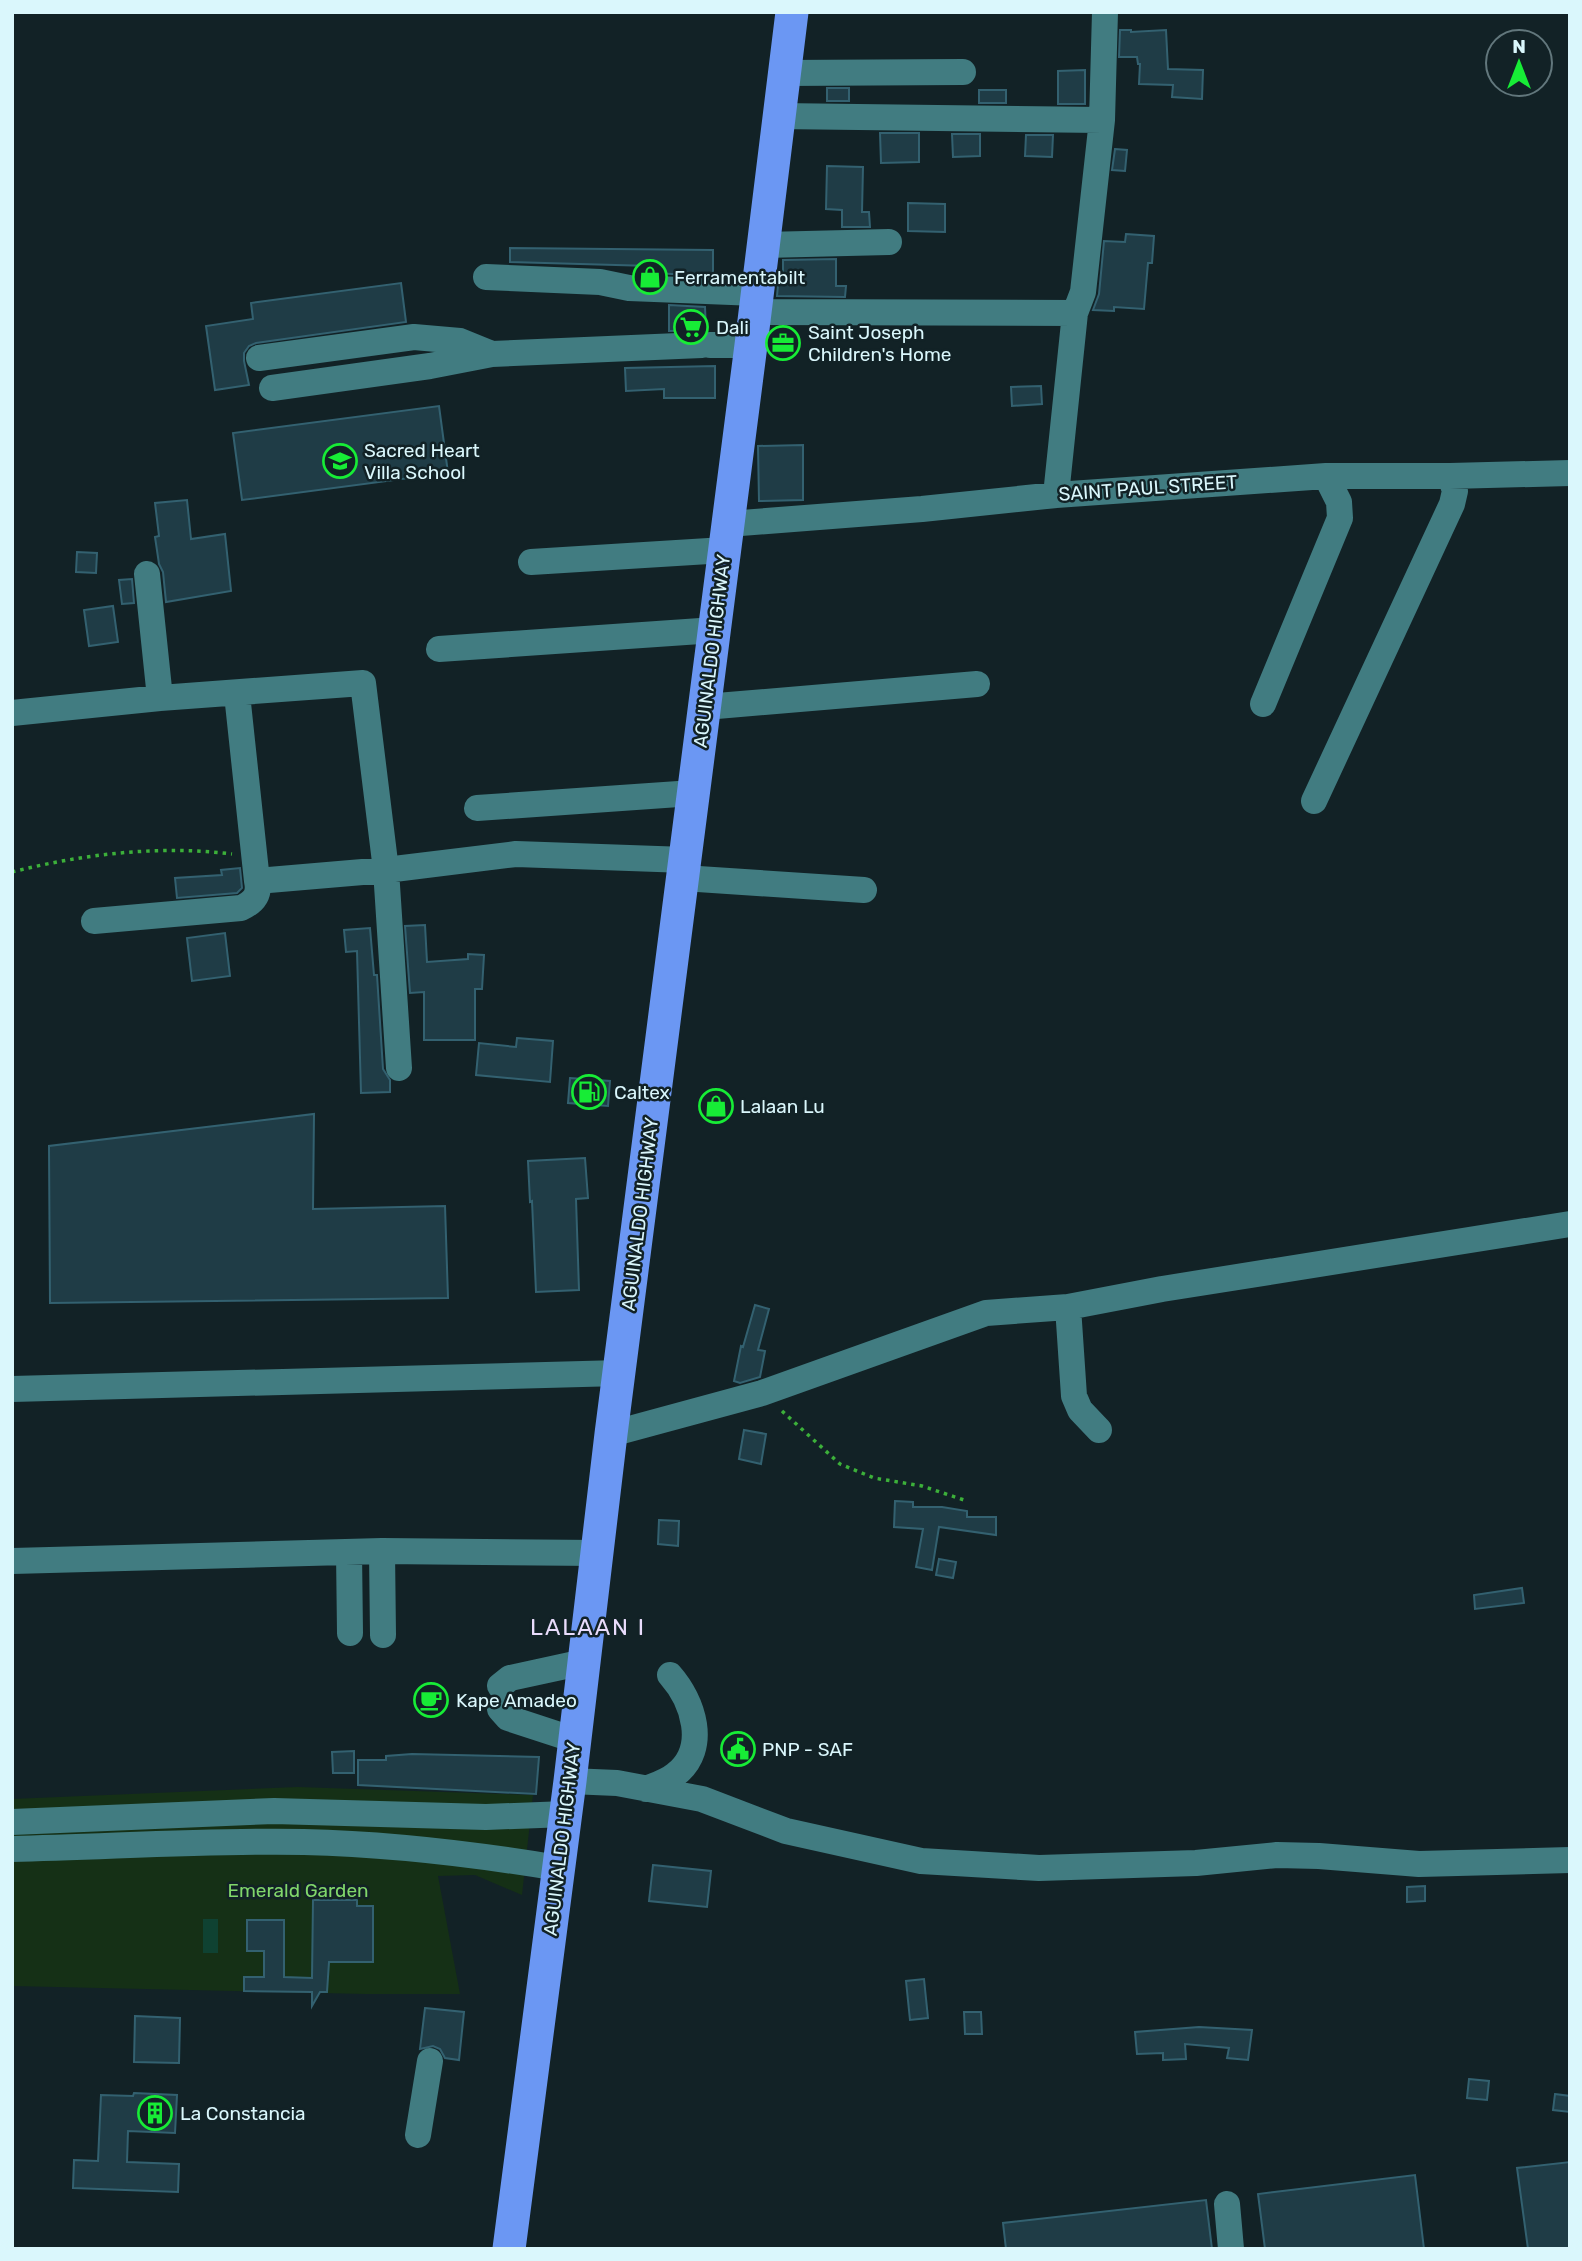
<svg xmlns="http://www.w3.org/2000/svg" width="1582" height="2261" viewBox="0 0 1582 2261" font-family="Rubik,sans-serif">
<rect width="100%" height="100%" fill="#122226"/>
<!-- green -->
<path fill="#153016" d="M298,1787L533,1795L522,1895L475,1875L438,1876L460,1994H365L12,1986V1799Z"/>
<!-- water -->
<path fill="#0f4232" d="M203,1919H218V1953H203Z"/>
<!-- building -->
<path fill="#1f3c46" stroke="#336170" stroke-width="2" d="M1120,30H1131V32L1166,30L1168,69L1203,70L1202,99L1172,97L1173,85L1139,84L1140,64H1138L1137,57H1119Z
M1085,70V104H1058V71Z
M827,88H849V101H827Z
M979,90H1006V103H979Z
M880,133H919V162L881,163Z
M952,134H980V156L953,157Z
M1026,135H1053L1052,157L1025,156Z
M1115,149L1127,150L1125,171L1112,170Z
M827,166L863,167L862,212H869L870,227H842V210L826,209Z
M908,203L945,204V232L908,231Z
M1126,234L1154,236L1152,263H1148L1144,309L1114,307V311L1093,310L1099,294L1104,241L1125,242Z
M510,248L713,250V276L652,273L651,266L510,262Z
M836,259V286H846L845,297L777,296L778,285H783V260Z
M401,283L406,322L256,343L249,346L244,353V361L249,385L215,390L206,326L253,319L251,303Z
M669,305L705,307L706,330L669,331Z
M715,366V398H664V389L626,391L625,368Z
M1041,386L1042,404L1012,406L1011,387Z
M439,406L448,473L242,500L233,433Z
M803,445V500L759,501L758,446Z
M187,500L191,539L225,534L231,591L166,602L163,572L159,564L155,537L159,536L155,503Z
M77,552L97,553L96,573L76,572Z
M132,579L134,603L122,604L119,580Z
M113,606L118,642L89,646L84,610Z
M240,868L242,888L237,893L177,898L175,878L222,875L221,870Z
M425,925L427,962L468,959V954L484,955L482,989H475V1040H424V992L410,993L405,926Z
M370,928L374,975H377L383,1069L390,1080V1092L361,1093L357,951L346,952L344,930Z
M225,933L230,976L192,981L187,938Z
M517,1038L553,1041L550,1082L476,1075L479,1043L516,1047Z
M570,1078L610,1081L608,1106L568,1103Z
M314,1114L313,1209L445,1206L448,1298L50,1303L49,1146Z
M585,1158L588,1198L576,1199L579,1290L536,1292L532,1201L530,1202L528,1161Z
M755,1305L769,1309L758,1350L765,1351L760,1377L740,1383L734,1381L741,1346L743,1347Z
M744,1430L766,1434L761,1464L739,1459Z
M895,1501L913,1502V1507H942L967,1511V1517H996V1535L939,1527L932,1570L916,1567L923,1529L894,1527Z
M659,1520L679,1521L678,1546L658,1544Z
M939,1559L956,1562L953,1578L936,1575Z
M1522,1588L1524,1603L1475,1609L1474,1595Z
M354,1751V1773H333L332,1752Z
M412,1754L539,1757L536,1794L358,1785V1760H386V1756Z
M653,1865L711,1871L707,1907L649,1901Z
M1425,1886V1901L1407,1902V1887Z
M313,1900H357V1906H373V1962H329L327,1992H320L312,2006V1992L244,1991V1977H264V1951H247V1920H284V1977L312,1978Z
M924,1979L928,2018L910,2020L906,1981Z
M425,2008L464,2012L459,2060L445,2058L440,2049L433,2046L420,2049Z
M964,2012H981L982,2034H965Z
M135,2016L180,2018L179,2063L134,2062Z
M1199,2027L1252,2030L1248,2060L1227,2058L1229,2048L1185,2044L1186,2059L1163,2060V2053L1137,2054L1135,2032Z
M1469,2079L1489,2081L1487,2100L1467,2098Z
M134,2093L177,2095L175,2133L128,2131L127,2162L179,2164L178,2192L73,2188L74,2160L98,2161L101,2095L133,2096Z
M1555,2094L1570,2096V2112L1553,2110Z
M1570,2162V2249H1528L1517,2168Z
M1415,2175L1424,2249H1265L1258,2194Z
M1206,2200L1212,2249H1006L1003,2223Z"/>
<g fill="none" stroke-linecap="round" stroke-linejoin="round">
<!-- path -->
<path stroke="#3cb03a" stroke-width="3.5" stroke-dasharray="3.5 5" stroke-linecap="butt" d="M12,872C83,854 159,845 232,854
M782,1411L840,1464L874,1478L922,1486L967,1501"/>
<!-- minor -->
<path stroke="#417c81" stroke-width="26" d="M783,73L963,72
M778,116L1102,120
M764,245L889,242
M486,277L600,282L629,288L757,293
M755,312L1075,313
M710,345H751
M259,358L414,337L460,341L492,354
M272,388L430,366L492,354L702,345
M1056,495L1075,313L1083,292L1102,120L1105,12
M728,524L922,509L1056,495L1326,476H1450L1570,473
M531,562L725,550
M147,574L160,698
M439,649L715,630
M237,694L257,881L386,870L516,854L686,860
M1263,704L1340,518L1339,502L1326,476
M705,707L977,684
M12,713L160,698L363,683L386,870L399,1068
M1314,801L1452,504L1455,491L1450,476
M477,808L693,793
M683,878L864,890
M94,921L241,908C254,902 260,895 257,881
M1068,1307L1074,1396L1080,1410L1099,1430
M12,1389L620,1373
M611,1434L762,1393L986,1313L1068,1307L1162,1289L1570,1224
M382,1551L383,1635
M349,1552L350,1633
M12,1561L382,1551L597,1553
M500,1686L510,1678L584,1662
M500,1709L508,1718L575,1740
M570,1781L617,1783L702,1799L786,1831L921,1861L1039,1868L1196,1863L1277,1855L1319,1856L1419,1864L1570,1860
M646,1789C656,1785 668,1781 676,1774C709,1748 693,1701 670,1675
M12,1822L274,1811L486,1817L566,1814
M12,1849C109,1847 208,1840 304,1842C390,1844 474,1854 558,1868
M418,2135L430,2061
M1227,2204L1231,2249"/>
<!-- major -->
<path stroke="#6b97f3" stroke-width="33" d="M509,2249L570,1781L611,1434L751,345L792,12"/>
</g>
<!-- icons -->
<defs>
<g id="shop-ring" transform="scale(1.75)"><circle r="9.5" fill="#122226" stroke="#17ec36" stroke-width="1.5"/><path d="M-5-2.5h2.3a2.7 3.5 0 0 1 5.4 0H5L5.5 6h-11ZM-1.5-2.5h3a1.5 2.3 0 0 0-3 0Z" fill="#17ec36"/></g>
<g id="supermarket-ring" transform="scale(1.75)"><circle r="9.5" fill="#122226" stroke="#17ec36" stroke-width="1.5"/><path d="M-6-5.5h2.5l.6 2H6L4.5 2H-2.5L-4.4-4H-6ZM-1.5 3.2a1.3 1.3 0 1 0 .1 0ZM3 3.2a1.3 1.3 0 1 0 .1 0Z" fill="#17ec36"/></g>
<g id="office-ring" transform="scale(1.75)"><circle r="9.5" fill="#122226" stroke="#17ec36" stroke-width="1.5"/><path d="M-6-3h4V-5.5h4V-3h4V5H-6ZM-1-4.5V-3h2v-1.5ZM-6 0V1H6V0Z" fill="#17ec36"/></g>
<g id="school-ring" transform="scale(1.75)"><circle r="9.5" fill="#122226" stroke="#17ec36" stroke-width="1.5"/><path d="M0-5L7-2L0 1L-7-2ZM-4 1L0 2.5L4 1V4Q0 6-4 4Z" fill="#17ec36"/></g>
<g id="fuel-ring" transform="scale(1.75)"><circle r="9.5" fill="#122226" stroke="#17ec36" stroke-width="1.5"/><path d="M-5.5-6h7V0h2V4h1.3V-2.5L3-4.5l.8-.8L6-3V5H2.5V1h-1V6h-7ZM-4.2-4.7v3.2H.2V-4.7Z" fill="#17ec36"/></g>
<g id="cafe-ring" transform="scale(1.75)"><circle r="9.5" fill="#122226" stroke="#17ec36" stroke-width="1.5"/><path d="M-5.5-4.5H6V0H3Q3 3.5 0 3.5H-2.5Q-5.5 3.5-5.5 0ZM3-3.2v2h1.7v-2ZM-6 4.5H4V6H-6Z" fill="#17ec36"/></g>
<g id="civic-ring" transform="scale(1.75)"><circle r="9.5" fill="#122226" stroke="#17ec36" stroke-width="1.5"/><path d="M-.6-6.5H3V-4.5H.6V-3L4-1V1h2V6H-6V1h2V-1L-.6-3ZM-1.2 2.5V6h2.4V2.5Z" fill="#17ec36"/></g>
<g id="building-ring" transform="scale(1.75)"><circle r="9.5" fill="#122226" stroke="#17ec36" stroke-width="1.5"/><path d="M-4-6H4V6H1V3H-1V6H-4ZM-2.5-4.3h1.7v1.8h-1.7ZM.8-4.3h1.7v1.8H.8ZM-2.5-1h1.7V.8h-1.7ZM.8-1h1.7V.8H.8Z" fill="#17ec36"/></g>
</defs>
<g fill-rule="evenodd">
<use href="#shop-ring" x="650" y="277"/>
<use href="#supermarket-ring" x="691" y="327"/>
<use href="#office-ring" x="783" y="343"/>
<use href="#school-ring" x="340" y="461"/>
<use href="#fuel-ring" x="589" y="1092"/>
<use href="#shop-ring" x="716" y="1106"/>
<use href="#cafe-ring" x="431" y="1700"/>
<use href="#civic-ring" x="738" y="1749"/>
<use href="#building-ring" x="155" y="2113"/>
</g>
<g text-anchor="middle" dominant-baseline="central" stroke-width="5" stroke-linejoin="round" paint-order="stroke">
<!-- poi labels -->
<g font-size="19" fill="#daf7fc" stroke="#122226" text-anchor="start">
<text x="674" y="277">Ferramentabilt</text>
<text x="716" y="327">Dali</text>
<text x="808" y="332">Saint Joseph<tspan x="808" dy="22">Children's Home</tspan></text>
<text x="364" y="450">Sacred Heart<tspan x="364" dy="22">Villa School</tspan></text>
<text x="614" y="1092">Caltex</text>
<text x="740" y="1106">Lalaan Lu</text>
<text x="456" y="1700">Kape Amadeo</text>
<text x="762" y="1749">PNP - SAF</text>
<text x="180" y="2113">La Constancia</text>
</g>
<!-- street labels -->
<g font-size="19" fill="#daf7fc" stroke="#122226">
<text transform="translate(1148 488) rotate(-4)">SAINT PAUL STREET</text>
<text transform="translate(712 651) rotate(-83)">AGUINALDO HIGHWAY</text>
<text transform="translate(640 1214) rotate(-83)">AGUINALDO HIGHWAY</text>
<text transform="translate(562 1839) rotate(-83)">AGUINALDO HIGHWAY</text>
</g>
<!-- park labels -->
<g font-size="19" fill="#81d76b" stroke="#122226">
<text x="298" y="1890">Emerald Garden</text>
</g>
<!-- quarter labels -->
<g font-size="23" letter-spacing="2" fill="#e9dcfc" stroke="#122226">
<text x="588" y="1627">LALAAN I</text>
</g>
</g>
<!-- border -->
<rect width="1582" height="2261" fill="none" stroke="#daf7fc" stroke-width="28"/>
<!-- north arrow -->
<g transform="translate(1519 63)"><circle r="33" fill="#122226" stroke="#62777c" stroke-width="2"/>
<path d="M0-5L12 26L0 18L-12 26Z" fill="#17ec36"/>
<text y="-10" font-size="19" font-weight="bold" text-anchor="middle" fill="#daf7fc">N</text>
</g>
</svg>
